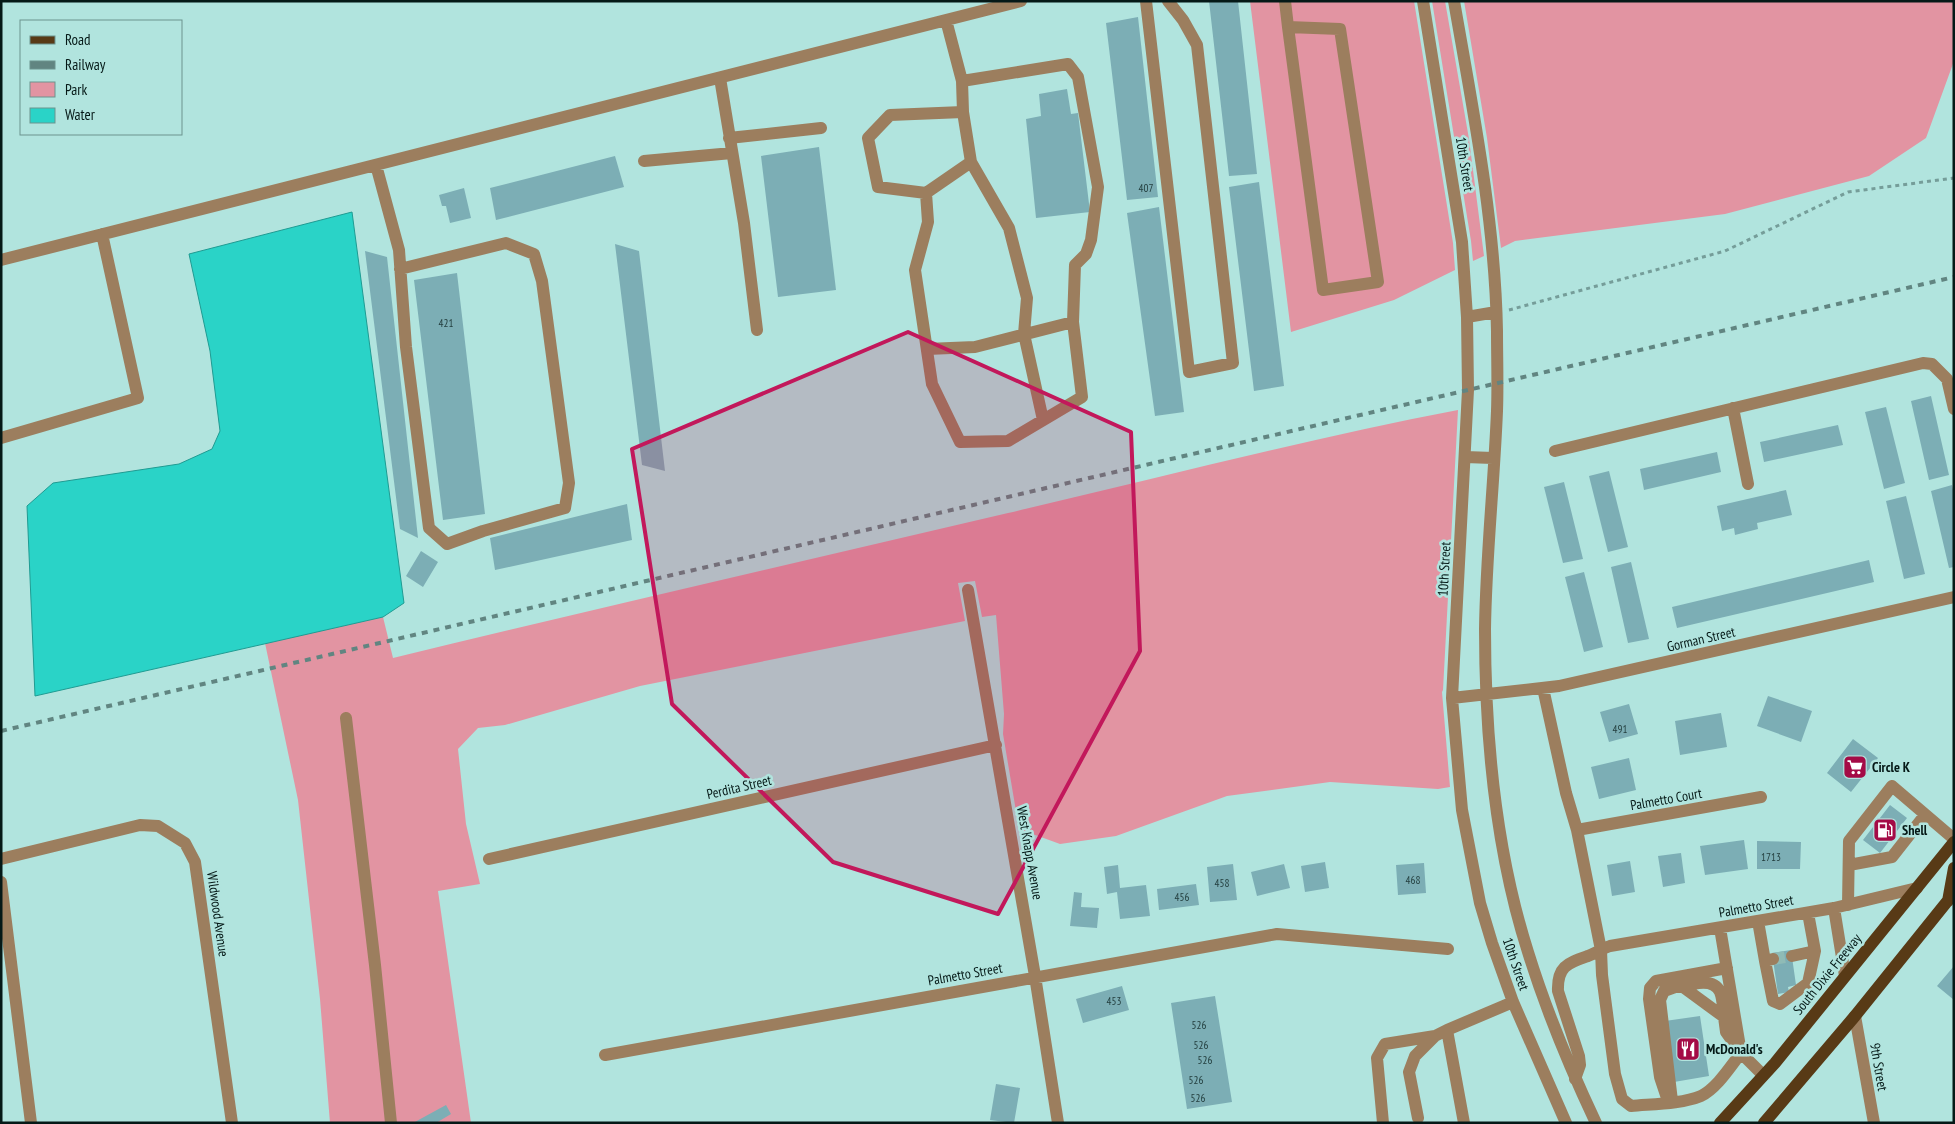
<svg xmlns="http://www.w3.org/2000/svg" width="1955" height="1124" viewBox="0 0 1955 1124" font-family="'PT Sans Narrow',sans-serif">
<rect width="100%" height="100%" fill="#b1e4de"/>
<!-- green -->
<path fill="#e294a2" d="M1250,1H1414L1453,243L1455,270L1394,300L1291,332Z
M1432,1H1445L1469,139L1484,256L1473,261L1471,241Z
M1464,1H1954V61L1926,138L1869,176L1725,214L1515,241L1501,248L1487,138Z
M1458,410L1443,690L1442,692L1450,787L1438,789L1330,782L1227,796L1116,836L1060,844L1019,829L1003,734L1004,714L996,615L982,617L975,581L958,583L965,621L640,686L505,725L478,728L458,749L466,824L480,884L438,891L471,1123H330L320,999L298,800L265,643L383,617L393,658C598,608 803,561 1008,513C1158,478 1307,439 1458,410Z"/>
<!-- water -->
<path fill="#2ad3c7" stroke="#1f9b92" d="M352,212L404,603L383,617L35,696L27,506L53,483L179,464L212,449L220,431L210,351L189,254Z"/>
<!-- building -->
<path fill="#7caeb5" d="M1209,1H1238L1257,174L1229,176Z
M1138,17L1158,197L1127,200L1106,23Z
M1067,89L1071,114L1078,113L1090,212L1036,218L1026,119L1041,116L1039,94Z
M819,147L836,290L778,297L761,156Z
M615,156L624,187L496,220L490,188Z
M1259,182L1284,386L1254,391L1229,187Z
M464,188L471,218L450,223L446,206H442L439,195Z
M1159,207L1184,412L1155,416L1127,213Z
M615,244L639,251L665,471L642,465Z
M365,251L387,257L418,538L400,529Z
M457,273L485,514L443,520L414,280Z
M1931,396L1949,475L1929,480L1911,401Z
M1886,407L1905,483L1884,489L1865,412Z
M1838,425L1843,445L1764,462L1760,442Z
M1717,452L1721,472L1644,490L1640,469Z
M1609,471L1628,547L1608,552L1589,476Z
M1564,482L1583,559L1563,563L1544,487Z
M1952,485L1954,494V567L1949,568L1931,491Z
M1786,490L1792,515L1757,523L1758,529L1735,535L1734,528L1722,531L1717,506Z
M1906,496L1925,574L1904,579L1886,501Z
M627,504L632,540L495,570L490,538Z
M421,551L438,562L423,587L406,576Z
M1869,560L1874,582L1677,628L1672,607Z
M1631,562L1649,639L1628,643L1611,567Z
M1584,572L1603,647L1584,652L1565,577Z
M1768,696L1812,711L1801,742L1757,726Z
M1629,704L1638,734L1609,742L1600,712Z
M1721,713L1727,747L1680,755L1675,721Z
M1853,739L1878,758L1851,792L1827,773Z
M1629,758L1636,790L1599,799L1591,767Z
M1890,805L1907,818L1880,853L1863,840Z
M1744,840L1748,869L1705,875L1700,846Z
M1757,841L1801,842L1800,869H1757Z
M1681,853L1685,883L1663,887L1658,856Z
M1630,861L1635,892L1612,896L1607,865Z
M1325,862L1329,888L1305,892L1301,866Z
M1424,863L1426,893L1398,895L1396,865Z
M1233,864L1237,900L1210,902L1207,867Z
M1284,864L1290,888L1257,896L1251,872Z
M1118,865L1120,888L1146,885L1150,916L1120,919L1117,892L1107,894L1104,867Z
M1196,884L1199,905L1159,910L1157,889Z
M1074,892L1082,893L1081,907L1099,908L1097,928L1070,926Z
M1791,950L1796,985L1788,987L1789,992L1778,994L1772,953Z
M1954,966V1000L1937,986Z
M1122,986L1129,1010L1083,1023L1076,999Z
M1215,996L1232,1102L1187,1109L1171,1003Z
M1700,1016L1709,1076L1674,1082L1665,1021Z
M996,1084L1020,1088L1014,1123L990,1120Z
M446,1105L451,1114L436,1123H413Z"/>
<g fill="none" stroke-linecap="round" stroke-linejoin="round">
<!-- minor-tunnel -->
<path stroke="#8fbbb6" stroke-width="12" stroke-dasharray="12 6" stroke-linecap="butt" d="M1773,959L1792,956"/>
<!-- path -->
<path stroke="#759d99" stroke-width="3" stroke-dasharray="4 4" stroke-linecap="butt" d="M1509,310L1725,251L1848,192L1954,178"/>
<!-- minor -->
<path stroke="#9c7e5e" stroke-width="12" d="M1146,1L1189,372L1233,363L1197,45L1183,20L1168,1
M1285,1L1288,27L1323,290L1378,282L1340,29L1288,27
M1423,1L1462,242L1467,317L1468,390L1452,698L1462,810L1480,903L1492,943L1513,1002L1566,1123
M1454,1C1473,110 1495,220 1497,331C1497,358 1498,385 1497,411C1494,484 1486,556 1485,629C1485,737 1495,849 1528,952C1546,1010 1570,1068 1596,1123
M946,20L962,81L1068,64L1078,77L1098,187L1091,240L1086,254L1075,265L1073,322L1082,397L1008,441L960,442L932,384L915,270L928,222L926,193L878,187L868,138L890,115L963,112
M720,78L744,223L757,330
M962,81L963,112L971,162L1009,228L1027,298L1024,334L1043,420
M729,138L821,128
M644,161L732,153
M376,165L399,250L406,347L429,528L447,544L483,531L565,508L569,483L542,281L534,254L506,243L400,269
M926,193L971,162
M1,260L1021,1
M1467,317L1496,312
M927,349L975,347L1073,322
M1733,408L1748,484
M1,438L138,398L102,234
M1555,451L1923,363L1932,364L1947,379L1954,409
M1465,457L1493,458
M968,590L1035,976L1058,1123
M1543,688L1566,793L1577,830L1601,950L1602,975L1615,1074L1622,1099L1631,1106C1652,1104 1682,1104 1701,1096C1717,1088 1730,1067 1741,1053L1720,928
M1452,698L1559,686L1954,597
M346,718L375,965L391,1123
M1577,830L1761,797
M1,859L140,825L158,826L185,843L195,862L232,1123
M489,859L996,745
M1849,865L1892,857L1925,815
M1,882L31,1123
M1848,905L1849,841L1892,786L1954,839
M1834,908L1845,976
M1758,921L1765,961L1773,959
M1792,956L1815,951L1808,913
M1765,961L1773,1001L1780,1004L1808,983L1815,951
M1683,987C1694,983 1714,978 1720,992C1723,999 1723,1009 1724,1017
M1855,1016L1874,1123
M605,1055L1277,934L1448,949
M1575,1079L1580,1065L1579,1056L1558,991C1557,966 1568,963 1588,956C1595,953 1602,949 1610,946L1834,908L1917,888
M1666,1095L1660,1077L1649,999L1650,988L1656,981L1727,968
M1672,1101L1660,1000L1664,991L1675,987H1683L1724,1017L1726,1032L1741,1053L1763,1075
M1418,1118L1409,1072L1415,1056L1435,1036
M1383,1123L1377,1058L1385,1044L1435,1036L1447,1030
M1464,1123L1447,1030L1513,1002"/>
<!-- major -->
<path stroke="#583a16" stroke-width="12" d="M1948,901L1954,868
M1720,1123L1775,1063L1954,842
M1764,1123L1855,1016L1954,893"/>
<!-- rail -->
<path stroke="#618581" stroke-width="4" stroke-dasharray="6 6" stroke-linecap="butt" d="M1,731L1954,277"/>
</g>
<!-- marked area -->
<path fill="#c2185b" fill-opacity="0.2" stroke="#c2185b" stroke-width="4" stroke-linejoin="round" d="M908,332L1131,432L1140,651L998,914L833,862L672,704L632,449Z"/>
<!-- icons -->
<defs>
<g id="supermarket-square" transform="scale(1.25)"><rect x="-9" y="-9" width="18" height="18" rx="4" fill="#a40b46" stroke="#b1e4de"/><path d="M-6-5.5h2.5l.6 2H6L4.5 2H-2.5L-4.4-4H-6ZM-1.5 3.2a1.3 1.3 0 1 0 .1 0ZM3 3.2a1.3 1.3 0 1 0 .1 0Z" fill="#fff"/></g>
<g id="fuel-square" transform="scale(1.25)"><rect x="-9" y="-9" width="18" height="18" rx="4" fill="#a40b46" stroke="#b1e4de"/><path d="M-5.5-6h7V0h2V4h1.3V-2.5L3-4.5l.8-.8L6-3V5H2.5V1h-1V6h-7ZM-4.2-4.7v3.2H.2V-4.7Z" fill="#fff"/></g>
<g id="restaurant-square" transform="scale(1.25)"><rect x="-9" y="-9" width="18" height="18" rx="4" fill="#a40b46" stroke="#b1e4de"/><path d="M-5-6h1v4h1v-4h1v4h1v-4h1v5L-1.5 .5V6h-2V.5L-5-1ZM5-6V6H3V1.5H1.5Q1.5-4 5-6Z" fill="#fff"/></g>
</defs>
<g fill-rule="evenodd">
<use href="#supermarket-square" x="1855" y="767"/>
<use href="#fuel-square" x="1885" y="830"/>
<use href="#restaurant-square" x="1688" y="1049"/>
</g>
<g text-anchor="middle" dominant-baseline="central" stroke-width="5" stroke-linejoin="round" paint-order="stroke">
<!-- number labels -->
<g font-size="11" fill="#233e3e">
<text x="1146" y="188">407</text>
<text x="446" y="323">421</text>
<text x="1620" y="729">491</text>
<text x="1771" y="857">1713</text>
<text x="1413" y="880">468</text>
<text x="1222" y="883">458</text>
<text x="1182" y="897">456</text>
<text x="1114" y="1001">453</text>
<text x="1199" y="1025">526</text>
<text x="1201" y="1045">526</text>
<text x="1205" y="1060">526</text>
<text x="1196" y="1080">526</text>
<text x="1198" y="1098">526</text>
</g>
<!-- street labels -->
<g font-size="14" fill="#051917" stroke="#b1e4de">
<text transform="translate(1465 164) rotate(81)">10th Street</text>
<text transform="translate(1444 569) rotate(-87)">10th Street</text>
<text transform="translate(1701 639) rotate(-13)">Gorman Street</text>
<text transform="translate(739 787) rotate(-13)">Perdita Street</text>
<text transform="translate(1666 799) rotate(-10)">Palmetto Court</text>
<text transform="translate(1030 853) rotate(80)">West Knapp Avenue</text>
<text transform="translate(1756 906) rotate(-10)">Palmetto Street</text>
<text transform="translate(218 914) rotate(82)">Wildwood Avenue</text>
<text transform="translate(1516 964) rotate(71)">10th Street</text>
<text transform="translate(965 974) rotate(-10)">Palmetto Street</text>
<text transform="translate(1827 974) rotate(-51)">South Dixie Freeway</text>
<text transform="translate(1879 1067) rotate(80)">9th Street</text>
</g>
<!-- poi labels -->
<g font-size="14" font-weight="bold" fill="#051917" stroke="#b1e4de" text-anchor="start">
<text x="1872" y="767">Circle K</text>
<text x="1902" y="830">Shell</text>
<text x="1706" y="1049">McDonald's</text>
</g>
</g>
<!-- border -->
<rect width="1955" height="1124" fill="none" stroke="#051917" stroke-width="5"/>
<!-- legend -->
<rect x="20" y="20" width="162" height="115" fill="#b1e4de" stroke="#6c938e"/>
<rect x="30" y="36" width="25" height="8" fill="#583a16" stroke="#6c938e"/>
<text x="65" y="45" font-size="15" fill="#051917">Road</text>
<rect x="30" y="61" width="25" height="8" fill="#618581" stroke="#6c938e"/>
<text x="65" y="70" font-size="15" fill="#051917">Railway</text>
<rect x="30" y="82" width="25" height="15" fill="#e294a2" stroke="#6c938e"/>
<text x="65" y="95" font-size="15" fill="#051917">Park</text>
<rect x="30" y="108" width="25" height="15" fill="#2ad3c7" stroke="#6c938e"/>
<text x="65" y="120" font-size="15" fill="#051917">Water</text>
</svg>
